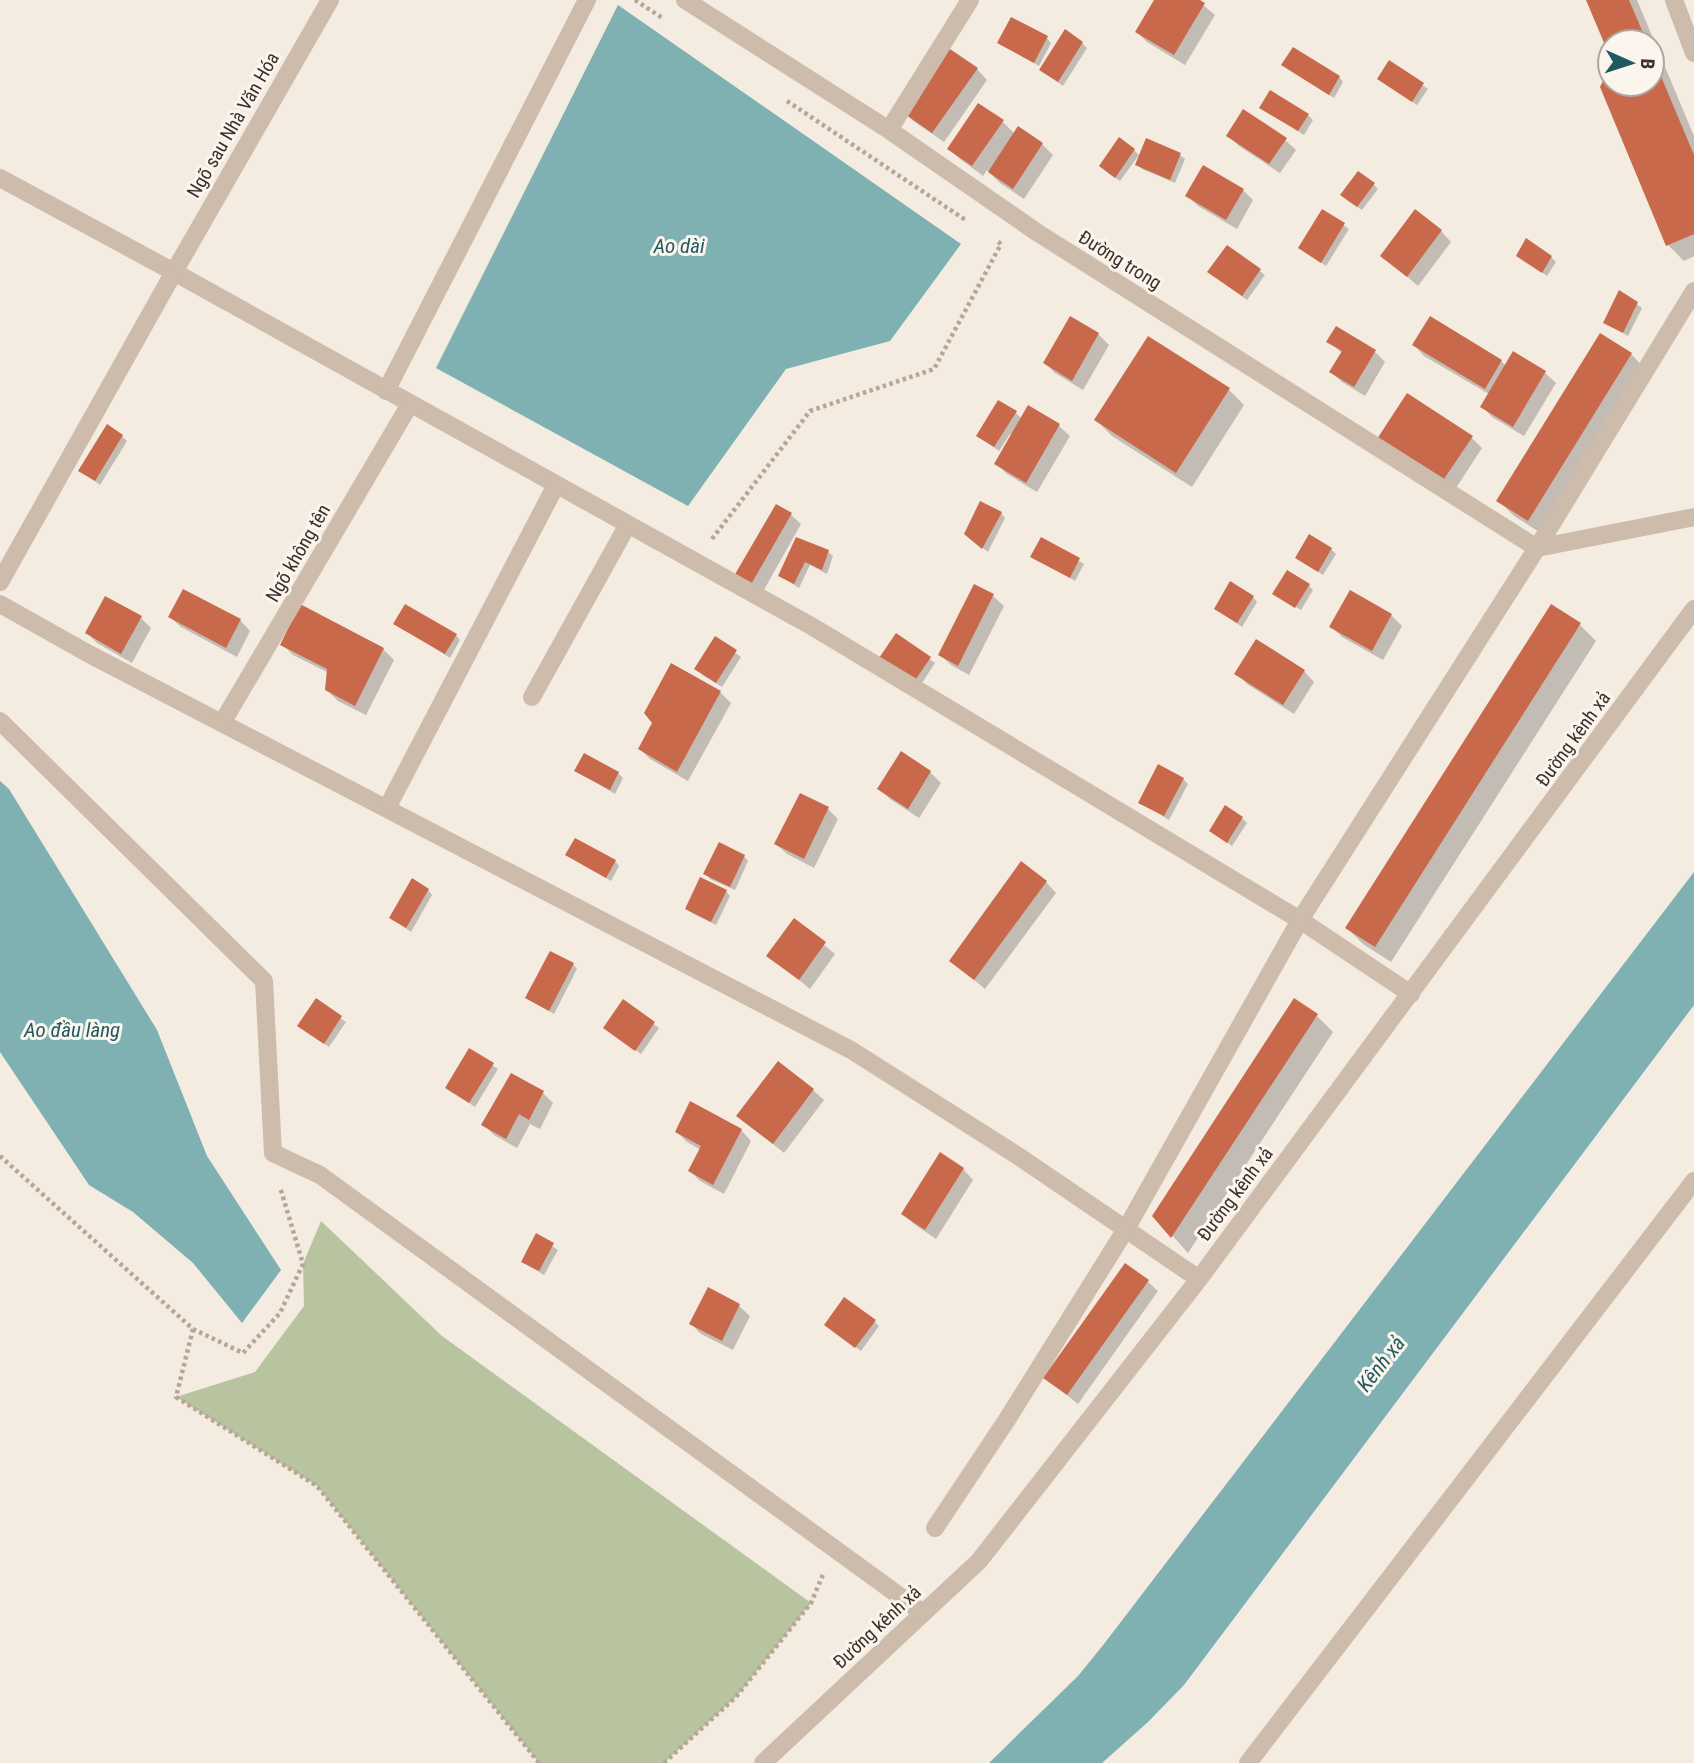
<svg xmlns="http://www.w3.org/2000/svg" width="1694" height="1763" viewBox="0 0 1694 1763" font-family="'Roboto Condensed',sans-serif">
<rect width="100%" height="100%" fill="#f4ebe1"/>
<!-- green -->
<path fill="#b8c4a0" d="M321,1221L442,1336L811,1603L736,1697L664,1763H539L317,1486L176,1397L255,1372L304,1306L303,1264Z"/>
<!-- water -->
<path fill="#7fb0b2" d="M618,5L961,244L890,341L786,369L688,506L436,368Z
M0,781L9,789L157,1030L207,1156L281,1270L242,1323L193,1263L133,1212L89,1185L0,1052Z
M1694,872V1005L1184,1685L1148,1722L1102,1763H989L1078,1676L1104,1644Z"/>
<!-- shadow -->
<path fill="#0003" d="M1156,0H1197L1215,15L1185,65L1147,42L1137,32Z
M1588,0H1637L1694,136V256L1684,261L1668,245L1602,87L1610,71V84H1652V42H1610V52Z
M1047,38L1051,43L1039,66L999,43Z
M1082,43L1087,48L1063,86L1041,70Z
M1390,63L1428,89L1417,105L1379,79Z
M977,69L987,80L944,142L912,120L902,110Z
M1288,69L1339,77L1343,82L1334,98Z
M1262,108L1308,115L1313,120L1304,135Z
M1002,121L1015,134L1042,144L1053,155L1024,199L1000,183L987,170L983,176L960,159L949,149Z
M1228,135L1285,140L1296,150L1280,173L1239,146Z
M1134,150L1139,155L1120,181L1106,171Z
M1180,155L1185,159L1175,183L1142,169L1137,164Z
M1373,184L1378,189L1362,210L1347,200Z
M1243,190L1253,200L1237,229L1198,206L1188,196Z
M1323,211L1349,229L1326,266L1300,248Z
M1441,231L1451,242L1418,286L1383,256Z
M1227,247L1265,275L1247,300L1214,276Z
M1518,256L1551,257L1556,262L1547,276Z
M1620,292L1642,308L1628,336L1605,322Z
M1070,318L1098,334L1109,345L1083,390L1055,373L1045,363Z
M1329,341L1375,352L1385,362L1365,396L1342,382L1331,372L1343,354Z
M1414,345L1501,361L1506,366L1513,353L1545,373L1556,383L1524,436L1492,417L1482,406L1489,394L1424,356Z
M1631,354L1646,370L1544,535L1514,516L1499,501Z
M1228,389L1244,405L1192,487L1112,436L1096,420Z
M1028,407L1059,426L1070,436L1037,492L1007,474L996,463L1012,435L1010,434L999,451L978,436L1015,412L1022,419Z
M122,436L127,441L100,485L80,470Z
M1471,437L1482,448L1454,491L1389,449Z
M1001,513L1005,518L988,552L971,539Z
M790,514L801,524L761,595L747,586Z
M797,539L828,552L833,556L827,574L810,565L799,588L780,576Z
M1042,539L1084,564L1075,581L1032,556Z
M1331,549L1336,554L1323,575L1302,562Z
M1308,585L1313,590L1301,610L1277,595Z
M975,587L993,596L1004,606L969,675L951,665L940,655Z
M1253,597L1257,602L1242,627L1216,609Z
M1391,615L1402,626L1383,660L1342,637L1331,626Z
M170,617L240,620L250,631L237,657L181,627Z
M141,618L151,628L132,663L97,643L87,633Z
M396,624L456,635L460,640L450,658Z
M1580,625L1596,641L1391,962L1363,944L1347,928Z
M896,635L935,663L920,686L886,663Z
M716,639L741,657L722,687L701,674Z
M282,644L383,649L394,660L366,715L338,701L327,690L329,673L293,655Z
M671,666L720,692L731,703L688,781L650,759L640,749L654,723Z
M1304,671L1314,682L1294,714L1247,684L1237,673Z
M901,754L930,772L941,783L919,818L890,799L879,789Z
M576,771L618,773L623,778L615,794Z
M1183,779L1188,784L1169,820L1140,802Z
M828,809L838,819L814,868L787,854L776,844Z
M1242,818L1247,823L1232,846L1211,831Z
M567,855L615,861L619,866L611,881Z
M744,856L748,861L735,890L710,879L706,874Z
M1046,882L1056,893L985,989L951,961Z
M428,890L432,895L411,932L391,918Z
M726,891L730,896L716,925L692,913L687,909Z
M794,920L835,954L810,989L768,955Z
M573,964L577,969L554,1014L527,998Z
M316,1001L346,1022L329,1047L304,1030Z
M624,1002L659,1028L641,1054L610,1032Z
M1317,1016L1333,1032L1188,1253L1155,1216Z
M470,1050L498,1069L475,1107L447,1088Z
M813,1090L824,1100L784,1153L739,1116Z
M543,1093L553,1103L540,1129L530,1124L517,1148L494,1135L484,1125Z
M741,1130L751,1141L724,1194L700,1181L690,1171L701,1150L687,1142L677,1132Z
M963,1169L973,1180L936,1239L914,1224L903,1214Z
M537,1236L558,1250L544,1275L523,1262Z
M1147,1281L1158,1291L1078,1404L1046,1378Z
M708,1289L739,1306L750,1316L733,1350L701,1334L691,1324Z
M874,1321L879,1326L861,1351L826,1325Z"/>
<!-- building -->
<path fill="#c8694b" d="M1154,0H1200L1205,3L1174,55L1135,32Z
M1586,0H1629L1647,42H1610V57Z
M1011,17L1048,36L1034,63L997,43Z
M1065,29L1083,42L1058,82L1039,70Z
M944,45L978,68L932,133L899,110Z
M1293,47L1340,76L1329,95L1281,65Z
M1652,55L1694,155V234L1666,246L1600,87L1610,67V84H1652Z
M1389,60L1424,83L1412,102L1377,79Z
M1270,90L1309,114L1298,131L1259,108Z
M978,103L1004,120L972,166L947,149Z
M1243,109L1287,138L1269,164L1226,136Z
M1018,126L1043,143L1013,189L988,172Z
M1119,137L1135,149L1115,178L1099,166Z
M1146,138L1181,153L1170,180L1135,165Z
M1203,165L1244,189L1226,220L1185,196Z
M1358,171L1375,183L1357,207L1340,195Z
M1322,209L1345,223L1321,263L1298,248Z
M1415,209L1442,230L1407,277L1380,256Z
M1526,238L1552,256L1542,273L1516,256Z
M1227,245L1261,269L1242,296L1207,272Z
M1619,290L1638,302L1623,333L1603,323Z
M1070,316L1099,333L1072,381L1043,363Z
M1430,316L1502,360L1485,389L1412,345Z
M1336,326L1376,350L1354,387L1329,372L1342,351L1326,342Z
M1600,333L1632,353L1528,521L1496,501Z
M1148,336L1230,388L1176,473L1094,420Z
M1513,351L1546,371L1513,427L1480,407Z
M1407,393L1473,436L1442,482L1377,439Z
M998,400L1017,411L994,447L976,436Z
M1028,405L1060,424L1026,483L994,464Z
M107,424L123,435L95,481L78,471Z
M980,501L1002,512L982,549L964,534Z
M776,504L792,513L750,586L734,576Z
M1309,534L1332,548L1318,572L1295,558Z
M796,537L829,550L822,570L805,562L794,584L778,576Z
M1041,537L1080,558L1070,578L1030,557Z
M1287,570L1310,584L1295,608L1272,594Z
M1230,581L1254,596L1237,623L1214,609Z
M974,584L994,594L958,666L938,655Z
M183,589L241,619L226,648L168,617Z
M1350,590L1392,614L1372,651L1329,627Z
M105,596L142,616L121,654L85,633Z
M300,604L384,648L355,706L325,690L327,669L280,645Z
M405,604L457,634L445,654L393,624Z
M1551,604L1581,623L1375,947L1345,928Z
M896,633L931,657L914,682L879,658Z
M715,636L737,650L716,683L694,669Z
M1256,639L1305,670L1283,705L1234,674Z
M671,663L721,691L677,772L638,749L652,723L644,713Z
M901,751L931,771L908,809L877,789Z
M584,753L619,772L610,790L574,771Z
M1158,764L1184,778L1164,816L1138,803Z
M800,793L829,807L804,859L774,844Z
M1225,805L1243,817L1227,843L1209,831Z
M575,838L616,860L606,878L565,855Z
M719,842L745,855L730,887L703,874Z
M1021,861L1047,881L974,980L949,961Z
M700,877L727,890L711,922L685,909Z
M412,878L429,889L406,928L389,918Z
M794,918L826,942L799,980L766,956Z
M550,951L574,963L549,1011L525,998Z
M316,998L342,1016L324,1044L297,1026Z
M1294,998L1318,1014L1171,1238L1152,1216Z
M623,999L655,1022L635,1051L603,1028Z
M469,1048L494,1063L469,1103L445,1088Z
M778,1061L814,1089L773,1144L736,1116Z
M511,1073L544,1091L529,1120L519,1114L506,1139L481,1125Z
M690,1101L742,1129L713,1185L688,1171L701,1146L675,1132Z
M940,1152L964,1168L925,1230L901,1214Z
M536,1233L554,1243L539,1271L521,1262Z
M1125,1263L1149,1280L1067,1395L1043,1378Z
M708,1287L740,1304L722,1341L689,1324Z
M844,1297L876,1320L855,1348L824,1325Z"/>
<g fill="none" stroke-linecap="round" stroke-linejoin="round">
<!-- path -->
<path stroke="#b9a596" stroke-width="4.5" stroke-dasharray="3.5 3.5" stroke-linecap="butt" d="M635,0L664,19
M787,101L967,221
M712,539L810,411L934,369L1001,244L997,241
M0,1156L193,1329L243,1353L280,1313L303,1264L280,1187
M193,1329L176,1397L317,1486L539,1763
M664,1763L736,1697L811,1603L824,1572"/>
<!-- service -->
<path stroke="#cdbbac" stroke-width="18" d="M0,178L174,272L813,627L1300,920L1411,994
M0,604L89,654L851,1050L1018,1156L1199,1279
M763,1763L979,1561L1199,1279L1694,609
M1248,1763L1694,1181"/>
<!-- minor -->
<path stroke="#cdbbac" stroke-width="18" d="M685,0L889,130L1038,233L1537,548L1694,517
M1674,0L1694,53
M889,130L970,0
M386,391L587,0
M0,582L174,272L330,0
M532,697L627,526
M0,721L264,981L273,1153L320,1175L923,1613
M222,723L410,404
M387,808L556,485
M935,1528L1008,1418L1126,1229L1300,920L1537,548L1694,291"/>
</g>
<g text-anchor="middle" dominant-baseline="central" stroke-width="6" stroke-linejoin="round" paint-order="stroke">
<!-- street labels -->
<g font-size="19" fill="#3b302b" stroke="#fbf5ee">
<text transform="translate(233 125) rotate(-60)">Ngõ sau Nhà Văn Hóa</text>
<text transform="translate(1120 260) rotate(32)">Đường trong</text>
<text transform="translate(298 553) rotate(-60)">Ngõ không tên</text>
<text transform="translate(1573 739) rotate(-54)">Đường kênh xả</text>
<text transform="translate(1235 1194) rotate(-53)">Đường kênh xả</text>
<text transform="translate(877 1627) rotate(-43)">Đường kênh xả</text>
</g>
<!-- water labels -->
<g font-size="21" font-style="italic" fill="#1f5a5e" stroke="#fbf5ee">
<text x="679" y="246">Ao dài</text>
<text x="72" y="1030">Ao đầu làng</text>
<text transform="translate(1381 1364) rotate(-52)">Kênh xả</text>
</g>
</g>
<!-- north arrow -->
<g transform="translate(1631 63) rotate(93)"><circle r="33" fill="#fbf5ee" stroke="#aea6a0" stroke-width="2"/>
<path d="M0-5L12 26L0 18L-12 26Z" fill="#1f5a5e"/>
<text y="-10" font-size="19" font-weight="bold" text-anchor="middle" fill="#3b302b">B</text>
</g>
</svg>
